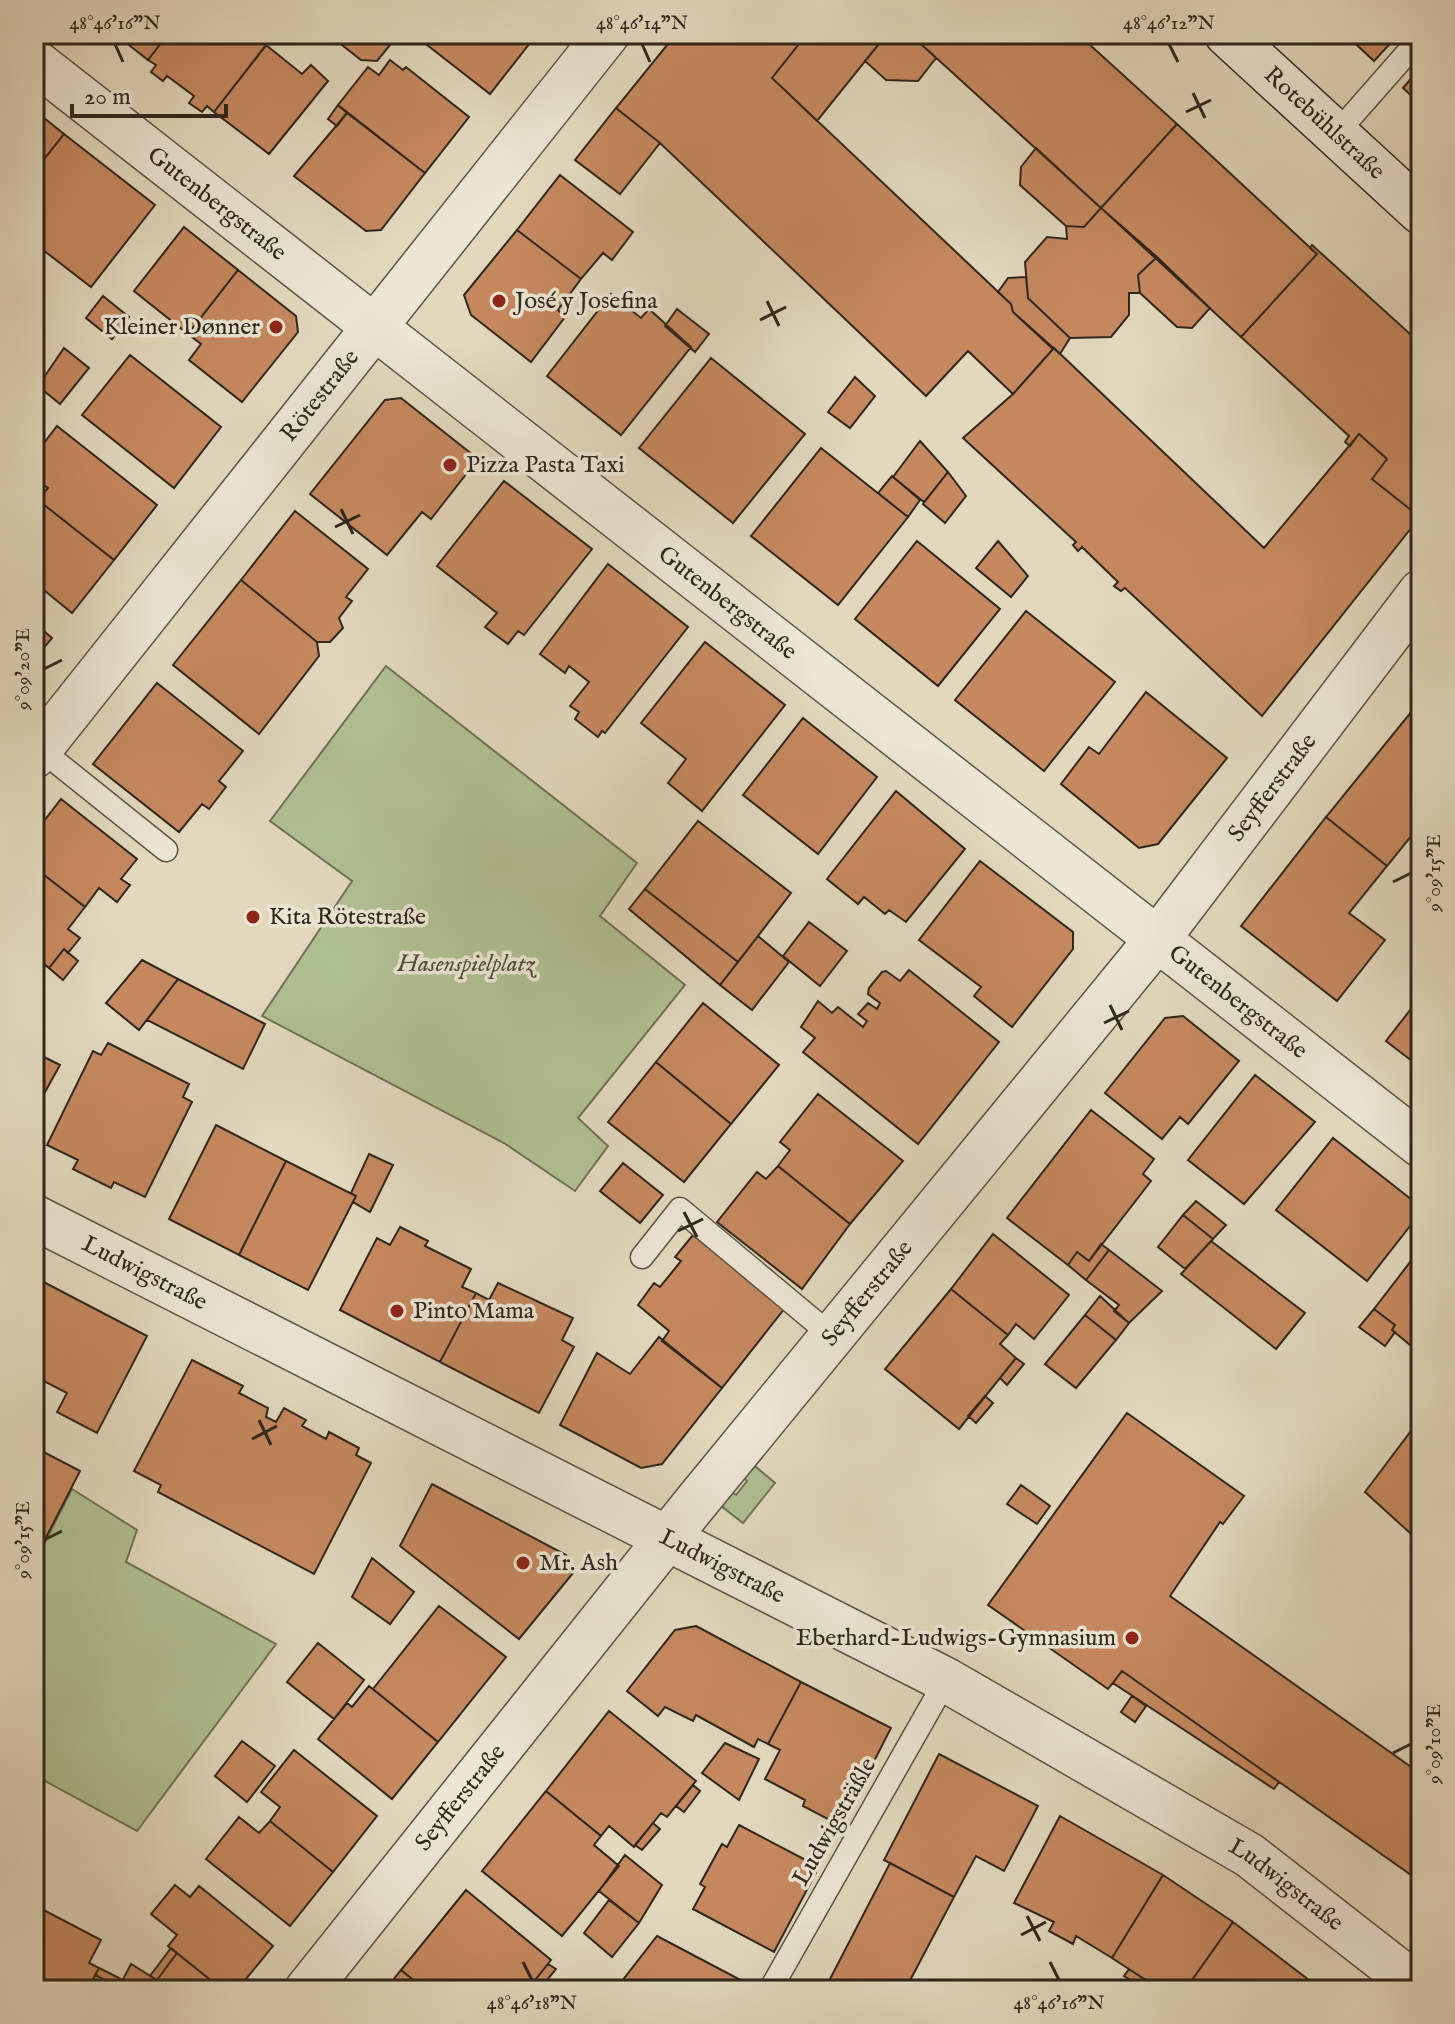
<svg xmlns="http://www.w3.org/2000/svg" width="1455" height="2024" viewBox="0 0 1455 2024" font-family="'IM FELL English',serif">
<rect width="100%" height="100%" fill="#e2d9bd"/>
<filter id="stains"><feTurbulence type="fractalNoise" baseFrequency=".0025" numOctaves="4"/><feColorMatrix values="0 0 0 0 .2 0 0 0 0 .09 0 0 0 0 .02 0 0 0 .5 -.17"/></filter>
<radialGradient id="worn" r=".72"><stop offset=".6" stop-color="#630" stop-opacity="0"/><stop offset="1" stop-color="#630" stop-opacity=".3"/></radialGradient>
<!-- green -->
<path fill="#b0c093" stroke="#707357" stroke-width="2" d="M386,666L637,863L600,916L685,985L578,1118L608,1146L575,1191L504,1143L262,1016L352,881L270,821Z
M749,1461L775,1483L743,1523L716,1502L727,1489L736,1495L747,1481L739,1473Z
M72,1489L137,1530L126,1562L276,1644L137,1831L34,1775V1564Z"/>
<!-- building -->
<path fill="#c6885f" stroke="#2f261b" stroke-width="2" d="M115,34H168L148,60Z
M168,34H264L271,39L214,112L207,106L202,112L189,103L194,96L167,76L163,81L151,72L156,65L148,60Z
M343,34H399L377,61L361,60L337,41Z
M413,34H537L490,94Z
M676,34H807L772,78L1011,304L1013,312L1053,349L1013,394L968,351L926,396L660,143L616,108Z
M807,34H887L817,121L772,78Z
M887,34H910L936,58L918,81L886,80L865,61Z
M910,34H1078L1177,124L1101,208Z
M1345,34H1399L1374,61Z
M266,45L302,74L311,65L328,81L269,154L214,112Z
M390,60L403,70L406,67L469,117L425,173L338,105L368,67L379,75Z
M1421,67V105L1403,88Z
M338,105L347,113L337,126L328,119Z
M616,108L660,143L620,194L575,160Z
M34,110L64,134L34,172Z
M347,113L425,173L381,230L366,231L294,176Z
M1177,124L1317,254L1241,337L1101,208Z
M64,134L155,205L91,287L34,243V172Z
M1036,148L1101,208L1084,227L1066,226L1020,185L1021,167Z
M560,175L633,232L612,260L603,253L581,279L517,230Z
M1101,208L1157,257L1138,275L1140,293H1129V315L1111,337L1070,338L1028,298L1025,262L1047,237L1067,239L1066,226L1084,227Z
M184,227L238,270L188,334L134,291Z
M517,230L581,279L558,310L565,317L531,362L471,315L464,295Z
M1312,245L1421,344L1420,517L1372,479L1387,459L1359,434L1350,446L1345,442L1349,436L1241,337L1317,254L1310,248Z
M1157,257L1210,308L1192,328L1177,327L1140,293L1138,275Z
M238,270L296,316L298,332L242,402L189,360L201,344L188,334Z
M1026,277L1028,298L1070,338L1060,354L1013,312L1011,304L998,292L1008,278Z
M611,294L641,318L649,309L691,347L621,435L547,376Z
M103,296L129,317L112,339L86,318Z
M677,309L709,334L695,352L665,326Z
M64,348L89,368L60,404L38,386Z
M1054,348L1264,548L1359,434L1387,459L1372,479L1420,517L1262,716L1125,588L1121,591L1114,586L1118,582L1082,547L1078,551L1073,545L1076,542L963,438L1013,394Z
M130,355L221,427L174,488L82,415Z
M711,358L805,434L733,523L639,448Z
M855,377L875,396L850,428L828,412Z
M401,398L478,459L431,519L422,512L387,555L310,494L385,400Z
M57,426L157,505L114,560L38,500L48,488L34,478V456Z
M920,441L948,472L924,502L893,477Z
M821,448L908,517L838,605L751,536Z
M948,472L966,496L945,523L923,504Z
M892,476L920,500L908,517L878,493Z
M504,481L592,549L524,635L518,631L508,644L485,627L497,613L437,566Z
M38,500L114,560L72,613L34,582V505Z
M295,511L368,569L346,597L352,601L339,618L343,628L330,642H317L241,580Z
M917,541L1000,609L938,686L855,619Z
M998,541L1028,576L1011,597L976,568Z
M608,564L688,627L605,733L602,731L598,737L575,719L579,712L570,706L589,682L569,666L565,673L540,654Z
M241,580L317,642L319,656L259,734L173,665Z
M1026,611L1115,682L1044,771L955,700Z
M34,623L52,638L34,660Z
M705,642L785,705L702,811L668,783L686,759L641,723Z
M157,683L243,751L219,781L226,787L209,809L202,804L179,832L93,764Z
M1146,692L1227,758L1158,844L1139,848L1061,784L1089,747L1099,754Z
M1412,711L1421,718V824L1387,866L1326,817Z
M803,718L877,777L818,854L743,795Z
M896,791L965,849L906,922L889,910L885,914L864,897L858,904L827,879Z
M61,799L137,859L121,879L130,885L117,902L99,888L85,907L34,867V834Z
M1326,817L1387,866L1349,913L1385,940L1337,1001L1241,926Z
M698,821L791,893L738,962L645,889Z
M980,861L1073,932V949L1012,1027L974,996L981,987L919,940Z
M34,867L85,907L68,929L80,938L68,953L64,949L49,968L34,956Z
M645,889L738,962L720,985L629,909Z
M809,922L847,951L820,986L783,956Z
M758,936L789,962L752,1010L720,985Z
M64,949L78,961L63,980L49,968Z
M142,960L178,979L139,1030L106,1003Z
M909,970L999,1042L918,1144L803,1052L815,1038L801,1027L818,1001L832,1013L838,1007L863,1027L867,1021L858,1014L868,1003L877,1009L880,1003L868,994L869,988L882,972L886,971L900,981Z
M178,979L265,1024L243,1069L147,1020Z
M1421,996V1068L1386,1041Z
M703,1003L779,1065L731,1124L656,1062Z
M1183,1016L1239,1061L1188,1124L1180,1117L1162,1139L1105,1093L1165,1018Z
M108,1043L189,1084L183,1097L192,1102L145,1197L114,1182L111,1188L73,1169L78,1160L47,1145L93,1051L101,1055Z
M34,1052L60,1065L34,1112Z
M656,1062L731,1124L684,1182L608,1122Z
M1255,1075L1315,1122L1244,1204L1188,1160Z
M818,1094L903,1161L850,1224L778,1166L790,1150L780,1142Z
M1091,1110L1154,1159L1143,1174L1151,1181L1089,1261L1077,1252L1068,1265L1007,1218Z
M216,1125L286,1161L239,1255L169,1219Z
M1333,1138L1421,1207V1212L1367,1281L1276,1210Z
M369,1154L393,1165L370,1212L353,1202L356,1196L351,1193Z
M286,1161L356,1196L308,1290L239,1255Z
M623,1163L663,1195L640,1223L600,1191Z
M778,1166L850,1224L802,1289L717,1222L757,1172L766,1179Z
M1196,1201L1226,1225L1213,1239L1183,1215Z
M1183,1215L1213,1239L1185,1269L1158,1247Z
M400,1227L428,1241L425,1246L471,1269L462,1287L476,1293L440,1362L340,1310L377,1238L390,1245Z
M993,1234L1069,1295L1034,1339L1016,1324L1008,1335L951,1289Z
M693,1235L785,1308L722,1388L662,1341L669,1331L638,1305L654,1283L660,1287L681,1261L675,1257Z
M1211,1241L1305,1313L1276,1349L1181,1274Z
M1101,1244L1109,1250L1086,1280L1068,1265L1077,1252L1089,1261Z
M1421,1248V1354L1392,1330L1395,1325L1374,1309Z
M1109,1250L1162,1291L1129,1323L1114,1311L1119,1305L1086,1280Z
M34,1277L147,1336L97,1433L57,1412L67,1393L34,1376Z
M498,1283L573,1318L562,1340L574,1347L539,1413L440,1362L476,1293L489,1300Z
M951,1289L1008,1335L1000,1344L1016,1358L959,1429L885,1369Z
M1100,1296L1129,1323L1116,1340L1085,1315Z
M1374,1309L1395,1325L1392,1330L1395,1332L1385,1346L1359,1327Z
M1085,1315L1116,1340L1076,1388L1045,1364Z
M659,1337L722,1388L662,1464L641,1468L560,1425L597,1353L630,1374Z
M1016,1358L1024,1364L1007,1385L1000,1378Z
M192,1360L243,1386L239,1393L268,1408L266,1417L276,1422L284,1408L306,1420L302,1426L326,1439L329,1432L359,1448L356,1455L371,1463L314,1574L158,1492L161,1485L134,1471Z
M985,1396L993,1403L976,1423L968,1416Z
M1127,1413L1244,1496L1223,1524L1220,1522L1170,1596L1421,1774V1882L1122,1671L1108,1689L988,1605Z
M1417,1423L1421,1426V1543L1365,1492Z
M34,1447L80,1471L34,1561Z
M432,1484L566,1555L573,1573L519,1639L400,1546Z
M1021,1485L1050,1506L1037,1524L1007,1504Z
M372,1558L414,1592L390,1624L352,1597Z
M439,1606L506,1657L438,1742L373,1689Z
M696,1626L801,1682L768,1744L758,1739L754,1747L696,1715L693,1721L665,1707L658,1716L627,1691L675,1630Z
M318,1643L364,1680L334,1719L287,1682Z
M1122,1671L1279,1782L1274,1789L1113,1683Z
M801,1682L891,1728L841,1826L803,1806L805,1800L765,1779L780,1750L768,1744Z
M369,1686L438,1742L392,1799L318,1739L347,1703L352,1707Z
M1132,1696L1146,1706L1135,1722L1121,1712Z
M609,1711L696,1781L667,1817L661,1813L634,1847L609,1826L601,1836L546,1791Z
M242,1741L275,1766L247,1802L215,1776Z
M725,1743L759,1759L739,1800L702,1773Z
M294,1750L377,1816L333,1872L270,1821L280,1807L261,1792Z
M939,1754L1038,1806L1004,1871L976,1856L954,1897L884,1860Z
M693,1785L700,1791L684,1812L676,1806Z
M546,1791L601,1836L594,1845L619,1866L562,1936L482,1871Z
M1060,1816L1163,1875L1112,1958L1076,1936L1073,1944L1049,1931L1054,1922L1014,1903Z
M239,1817L259,1833L270,1821L333,1872L290,1926L206,1859Z
M653,1823L660,1829L642,1850L635,1845Z
M739,1825L819,1867L774,1952L693,1909L705,1887L700,1884L722,1844L727,1847Z
M625,1855L662,1885L639,1923L599,1891Z
M890,1863L954,1897L905,1990H851L830,1979Z
M1163,1875L1233,1922L1185,1990H1161L1112,1958Z
M175,1885L190,1897L199,1886L273,1946L237,1990H223L168,1946L177,1935L151,1914Z
M466,1890L551,1960L527,1990H426L401,1970Z
M609,1900L639,1923L612,1957L584,1933Z
M34,1905L101,1940L89,1963L99,1968L88,1990H34Z
M1233,1922L1322,1990H1185Z
M657,1936L754,1987L615,1990Z
M171,1948L177,1953L157,1980L150,1976Z
M177,1953L223,1990H88L95,1975L119,1987L131,1964L157,1980Z
M548,1964L556,1969L539,1990L532,1984Z
M99,1968L123,1980L119,1987L95,1975Z
M1129,1969L1161,1990H1146L1124,1976Z
M401,1970L426,1990H385Z"/>
<g fill="none" stroke-linecap="round" stroke-linejoin="round">
<!-- service casing -->
<g stroke="#5c5344" stroke-width="25">
<path id="service" d="M1336,134L1409,51
M40,749L166,850
M642,1257L680,1209L832,1336
M770,1990L946,1680"/>
</g>
<!-- minor casing -->
<g stroke="#5c5344" stroke-width="47">
<g id="minor">
<path id="s1" d="M34,61L1421,1145"/>
<path id="s2" d="M34,756L607,34"/>
<path id="s3" d="M34,1217L946,1680L1249,1855L1421,1989"/>
<path id="s4" d="M307,1990L693,1506L1159,937L1421,592"/>
</g>
</g>
<!-- secondary casing -->
<g stroke="#2f261b" stroke-width="47">
<g id="secondary">
<path id="s5" d="M1227,34L1421,212"/>
</g>
</g>
<!-- service -->
<use href="#service" stroke="#ece6d4" stroke-width="22"/>
<!-- minor -->
<use href="#minor" stroke="#ece6d4" stroke-width="44"/>
<!-- secondary -->
<use href="#secondary" stroke="#ece6d4" stroke-width="44"/>
</g>
<!-- ticks -->
<path fill="none" stroke="#2f261b" stroke-width="3" d="M115,44L123,62M642,44L650,62M1169,44L1178,62M1193,93L1205,118M1186,112L1211,100M767,301L779,326M760,320L786,307M341,509L353,534M335,527L360,515M44,669L62,660M1393,882L1411,873M1110,1005L1122,1030M1104,1023L1129,1011M684,1212L697,1237M678,1231L703,1219M259,1420L271,1445M252,1439L277,1426M44,1540L62,1531M1393,1753L1411,1744M1027,1916L1040,1941M1021,1935L1046,1922M523,1962L532,1980M1050,1962L1059,1980"/>
<!-- markers -->
<g fill="#8f2418" stroke="#ece6d4" stroke-width="3">
<circle cx="499" cy="301" r="8"/>
<circle cx="276" cy="327" r="8"/>
<circle cx="450" cy="465" r="8"/>
<circle cx="253" cy="917" r="8"/>
<circle cx="397" cy="1311" r="8"/>
<circle cx="523" cy="1563" r="8"/>
<circle cx="1132" cy="1638" r="8"/>
</g>
<g text-anchor="middle" dominant-baseline="central" stroke-width="7" stroke-linejoin="round" paint-order="stroke">
<!-- street labels -->
<g font-size="24" fill="#2f261b" stroke="#ece6d4">
<text stroke="none"><textPath href="#s5" startOffset="132">Rotebühlstraße</textPath></text>
<text stroke="none"><textPath href="#s1" startOffset="232">Gutenbergstraße</textPath></text>
<text stroke="none"><textPath href="#s2" startOffset="460">Rötestraße</textPath></text>
<text stroke="none"><textPath href="#s1" startOffset="880">Gutenbergstraße</textPath></text>
<text stroke="none"><textPath href="#s4" startOffset="1542">Seyfferstraße</textPath></text>
<text stroke="none"><textPath href="#s1" startOffset="1528">Gutenbergstraße</textPath></text>
<text stroke="none"><textPath href="#s3" startOffset="124">Ludwigstraße</textPath></text>
<text stroke="none"><textPath href="#s4" startOffset="894">Seyfferstraße</textPath></text>
<text stroke="none"><textPath href="#s3" startOffset="772">Ludwigstraße</textPath></text>
<text stroke="none"><textPath href="#s4" startOffset="246">Seyfferstraße</textPath></text>
<text transform="translate(835 1822) rotate(-60)">Ludwigsträßle</text>
<text stroke="none"><textPath href="#s3" startOffset="1420">Ludwigstraße</textPath></text>
</g>
<!-- poi labels -->
<g font-size="24" fill="#2f261b" stroke="#ece6d4" text-anchor="start">
<text x="515" y="301">José y Josefina</text>
<text x="260" y="327" text-anchor="end">Kleiner Dønner</text>
<text x="466" y="465">Pizza Pasta Taxi</text>
<text x="269" y="917">Kita Rötestraße</text>
<text x="413" y="1311">Pinto Mama</text>
<text x="539" y="1563">Mr. Ash</text>
<text x="1116" y="1638" text-anchor="end">Eberhard-Ludwigs-Gymnasium</text>
</g>
<!-- park labels -->
<g font-size="24" font-style="italic" fill="#4f4c39" stroke="#ece6d4">
<text x="466" y="964">Hasenspielplatz</text>
</g>
</g>
<!-- margin -->
<rect width="1455" height="2024" fill="none" stroke="#e2d9bd" stroke-width="88"/>
<!-- scale -->
<path d="M72 104v12h154v-12" fill="none" stroke="#2f261b" stroke-width="4"/>
<text x="84" y="104" font-size="24" fill="#2f261b" stroke="#ece6d4" stroke-width="6" paint-order="stroke">20 m</text>
<rect x="44" y="44" width="1367" height="1936" fill="none" stroke="#2f261b" stroke-width="3"/>
<g font-size="20" text-anchor="middle" fill="#2f261b">
<text x="115" y="29">48°46'16"N</text>
<text x="642" y="29">48°46'14"N</text>
<text x="1169" y="29">48°46'12"N</text>
<text transform="translate(22 669) rotate(-90)" y="7">9°09'20"E</text>
<text transform="translate(1433 873) rotate(-90)" y="7">9°09'15"E</text>
<text transform="translate(22 1540) rotate(-90)" y="7">9°09'15"E</text>
<text transform="translate(1433 1744) rotate(-90)" y="7">9°09'10"E</text>
<text x="532" y="2009">48°46'18"N</text>
<text x="1059" y="2009">48°46'16"N</text>
</g>
<rect width="100%" height="100%" filter="url(#stains)"/>
<rect width="100%" height="100%" fill="url(#worn)"/>
</svg>
